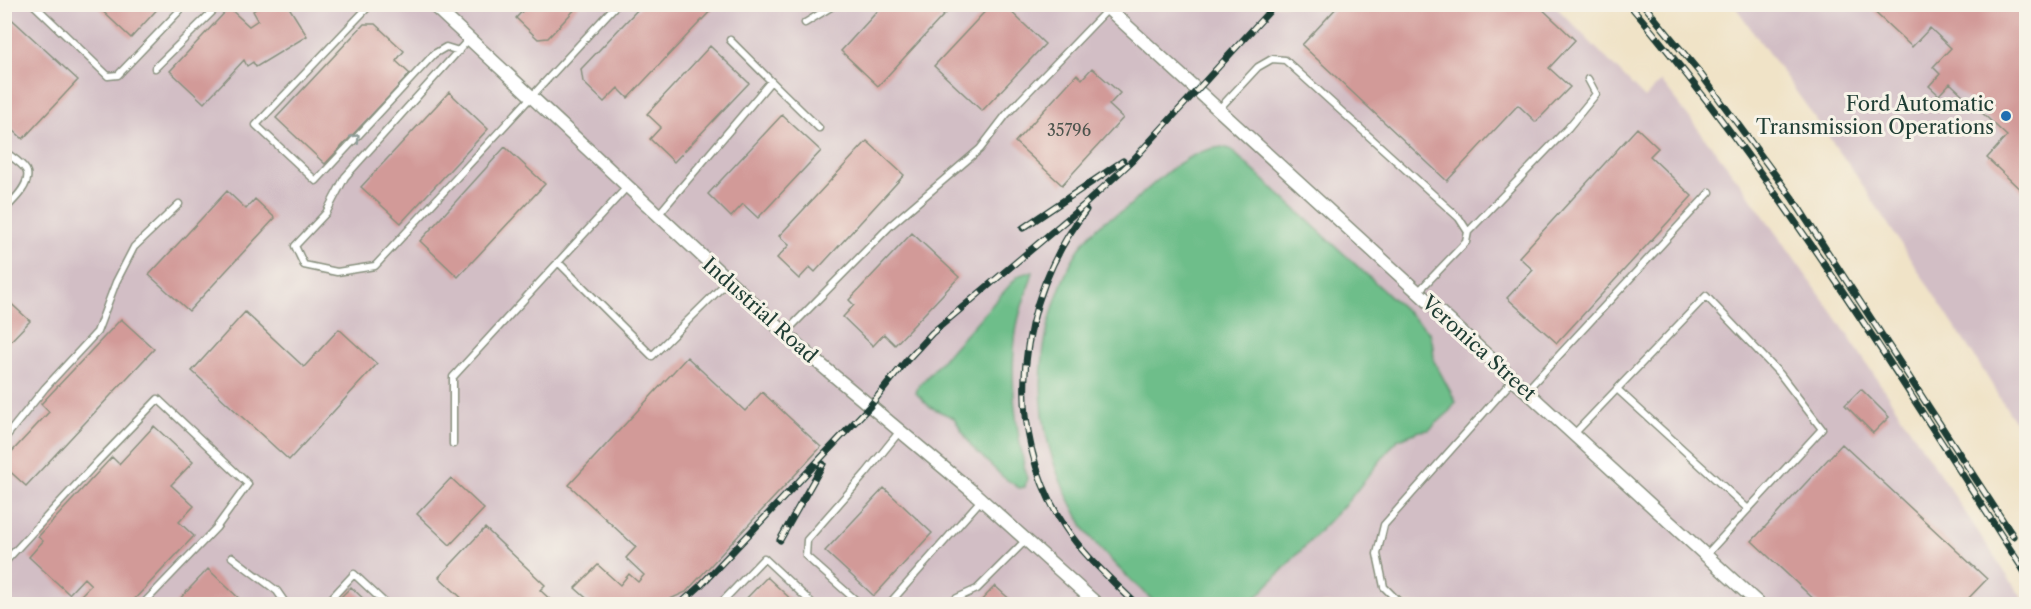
<svg xmlns="http://www.w3.org/2000/svg" width="2031" height="609" viewBox="0 0 2031 609" font-family="'Libre Caslon Text',serif">
<rect width="100%" height="100%" fill="#f7f3e8"/>
<filter id="ink" filterUnits="userSpaceOnUse"><feTurbulence type="fractalNoise" baseFrequency=".0167" numOctaves="2"/><feDisplacementMap in="SourceGraphic" scale="12" xChannelSelector="R" yChannelSelector="G"/><feConvolveMatrix kernelMatrix="1 2 1 2 8 2 1 2 1" color-interpolation-filters="sRGB"/></filter>
<filter id="wash" filterUnits="userSpaceOnUse"><feTurbulence type="fractalNoise" baseFrequency=".008" numOctaves="4" result="noise"/><feDisplacementMap in="SourceGraphic" scale="24" xChannelSelector="R" yChannelSelector="G"/><feGaussianBlur stdDeviation="1.35" result="paint"/><feColorMatrix in="noise" values="0 0 0 0 0 0 0 0 0 0 0 0 0 0 0 0 0 1.4 0 .05"/><feComposite in="paint" operator="in"/></filter>
<g filter="url(#wash)">
<rect width="100%" height="100%" fill="#f0e3c7"/>
<!-- industrial -->
<path fill="#d2bec5" d="M4,5H1554L1645,98L1661,81L1743,187L1835,316L2024,601L2021,604H5Z
M1734,5H2026V440L1981,367L1856,175Z"/>
<!-- forest -->
<path fill="#6ebe8a" stroke="#467e5f" stroke-width="1.5" d="M1222,147L1230,149L1430,333L1433,345L1434,361L1456,402L1448,413L1429,430L1420,431L1397,440L1349,500L1250,604H1157C1132,582 1108,559 1087,533C1081,524 1077,514 1072,505C1041,447 1033,382 1050,319C1057,293 1070,257 1088,237C1093,232 1099,225 1105,221C1113,216 1121,213 1128,207C1155,183 1185,150 1222,147Z
M1027,272H1033C1028,290 1020,308 1017,326C1008,377 1016,429 1027,479L1025,487L1019,488L1003,477L972,447L954,418L930,407L916,393L918,387L1018,276Z"/>
<g id="blocks">
<!-- building -->
<path fill="#d29a98" d="M95,4H162L131,38Z
M263,4H287L307,36L256,67L253,62L247,66L244,60L204,103L170,71L229,8L249,26L258,20L253,11Z
M529,4H580L548,38L538,39L516,18Z
M643,4H717L628,98L618,88L604,102L583,82L581,69Z
M884,4H954L878,86L841,51Z
M992,4H1003L1045,44L982,111L934,66Z
M1340,4H1537L1575,40L1549,68L1570,87L1536,122L1518,105L1447,181L1302,45Z
M1866,4H2026V195L1987,158L2007,136L1950,83L1939,95L1929,86L1940,74L1933,67L1951,48L1930,28L1912,47Z
M4,12L78,80L23,139L4,122Z
M364,24H375L404,51L396,61L410,74L325,164L276,118Z
M710,46L749,83L674,162L650,139L661,127L647,114Z
M1092,68L1120,93L1109,105L1123,118L1062,185L1015,142L1077,74L1082,79Z
M449,92L488,129L401,223L361,187Z
M782,115L821,151L758,218L743,204L731,217L708,194Z
M1637,128L1658,148L1650,156L1692,196L1557,343L1507,298L1533,270L1519,257Z
M867,141L904,175L815,272L810,267L799,279L777,258L789,245L779,236Z
M505,147L545,184L458,277L420,241Z
M227,191L246,209L255,199L275,218L189,311L149,275Z
M912,233L959,277L895,345L884,334L873,346L843,317L854,305L849,300Z
M4,297L30,321L4,348Z
M245,312L304,367L339,329L377,364L289,460L192,371Z
M121,319L154,349L26,486L4,466V460L49,412L41,404Z
M687,357L745,411L762,392L821,447L686,592L659,604H593L575,588L598,565L620,585L629,574L638,582L644,575L626,558L636,547L569,485Z
M1861,389L1889,417L1873,433L1845,405Z
M154,426L193,462L171,485L194,506L179,522L194,536L130,604H80L81,595L91,585L84,578L69,594L29,557L43,541L38,537L112,457L119,464Z
M1842,444L1987,579L1963,604H1819L1752,541Z
M451,478L484,509L450,545L417,514Z
M884,488L932,533L874,596L825,551Z
M485,528L545,585L540,590L555,604H468L439,577Z
M208,569L245,604H175Z
M767,577L796,604H741Z
M995,586L1015,604H978Z
M351,587L369,604H334Z"/>
</g>
</g>
<g filter="url(#ink)">
<use href="#blocks" fill-opacity="0" stroke="#88907e" stroke-width="1.5"/>
<g fill="none" stroke-linecap="round" stroke-linejoin="round">
<!-- service casing -->
<g stroke="#88907e" stroke-width="9">
<path id="service" d="M33,4L108,76L118,75L186,4
M371,4L256,125L316,181L434,54L446,47L459,51
M1113,13L1121,4
M805,23L836,4
M469,39L345,177L326,213L295,246L304,265L337,272L375,266L617,4
M730,40L771,81
M155,68L220,4
M1218,110L1258,67L1272,59L1285,60L1459,218L1468,232L1466,242L1418,292
M4,151C10,156 22,163 26,170C33,183 12,202 4,210
M658,215L771,81L819,128
M1468,232L1568,128L1596,94L1588,79
M558,262L652,356L728,281
M785,333L891,225L980,149L1006,115L1108,9
M1617,389L1748,509
M1526,391L1710,192
M1574,434L1706,296L1780,374L1822,429L1706,555
M4,439L45,388L97,332L116,282L134,247L179,204
M453,444V377L627,187
M232,557L277,591L286,604
M4,563L99,460L158,399L248,484L216,528L143,604
M326,604L354,574L386,604
M720,604L764,558L813,604
M860,604L806,556L807,540L866,473L900,431
M889,604L981,500
M949,604L957,598L977,589L1026,540
M1401,604L1384,587L1377,554L1384,525L1513,380"/>
</g>
<!-- minor casing -->
<g stroke="#88907e" stroke-width="15">
<path id="minor" d="M432,4L802,349L973,492L1097,604
M1103,4L1759,604"/>
</g>
<!-- service -->
<use href="#service" stroke="#fff" stroke-width="6"/>
<!-- minor -->
<use href="#minor" stroke="#fff" stroke-width="12"/>
<!-- rail casing -->
<g stroke="#1f3d34" stroke-width="7">
<path id="rail" d="M1629,4C1779,181 1901,380 2026,574
M1643,4L1700,73L1793,199L2013,536
M1086,210C1017,300 1001,430 1065,527C1084,556 1112,580 1136,604
M1023,228L1123,161
M780,540L823,464
M680,604L701,585L870,406L907,360L932,333L1083,206L1132,161L1276,4"/>
</g>
<!-- rail -->
<use href="#rail" stroke="#f7f3e8" stroke-width="4.5" stroke-dasharray="14" stroke-linecap="butt"/>
</g>
<!-- one-way arrows -->
<defs><path id="oneway-chevron" d="M-2-3.5L2.5 0L-2 3.5" fill="none" stroke-width="1.6" stroke-linecap="round" stroke-linejoin="round" transform="scale(1.5)"/></defs>
<use stroke="#8f9e9a" href="#oneway-chevron" transform="translate(356 138) rotate(-47)"/>
</g>
<!-- markers -->
<circle fill="#1f6fb2" stroke="#f7f3e8" stroke-width="2" cx="2006" cy="116" r="6"/>
<g text-anchor="middle" dominant-baseline="central" stroke-width="6" stroke-linejoin="round" paint-order="stroke">
<!-- number labels -->
<g font-size="16" fill="#4c544d">
<text x="1069" y="130">35796</text>
</g>
<!-- poi labels -->
<g font-size="20" fill="#1f3d34" stroke="#f7f3e8" text-anchor="end">
<text x="1994" y="104">Ford Automatic<tspan x="1994" dy="23">Transmission Operations</tspan></text>
</g>
<!-- street labels -->
<g font-size="20" fill="#1f3d34" stroke="#f7f3e8">
<text transform="translate(760 310) rotate(42)">Industrial Road</text>
<text transform="translate(1479 348) rotate(42)">Veronica Street</text>
</g>
</g>
<!-- margin -->
<rect width="2031" height="609" fill="none" stroke="#f7f3e8" stroke-width="24"/>
</svg>
